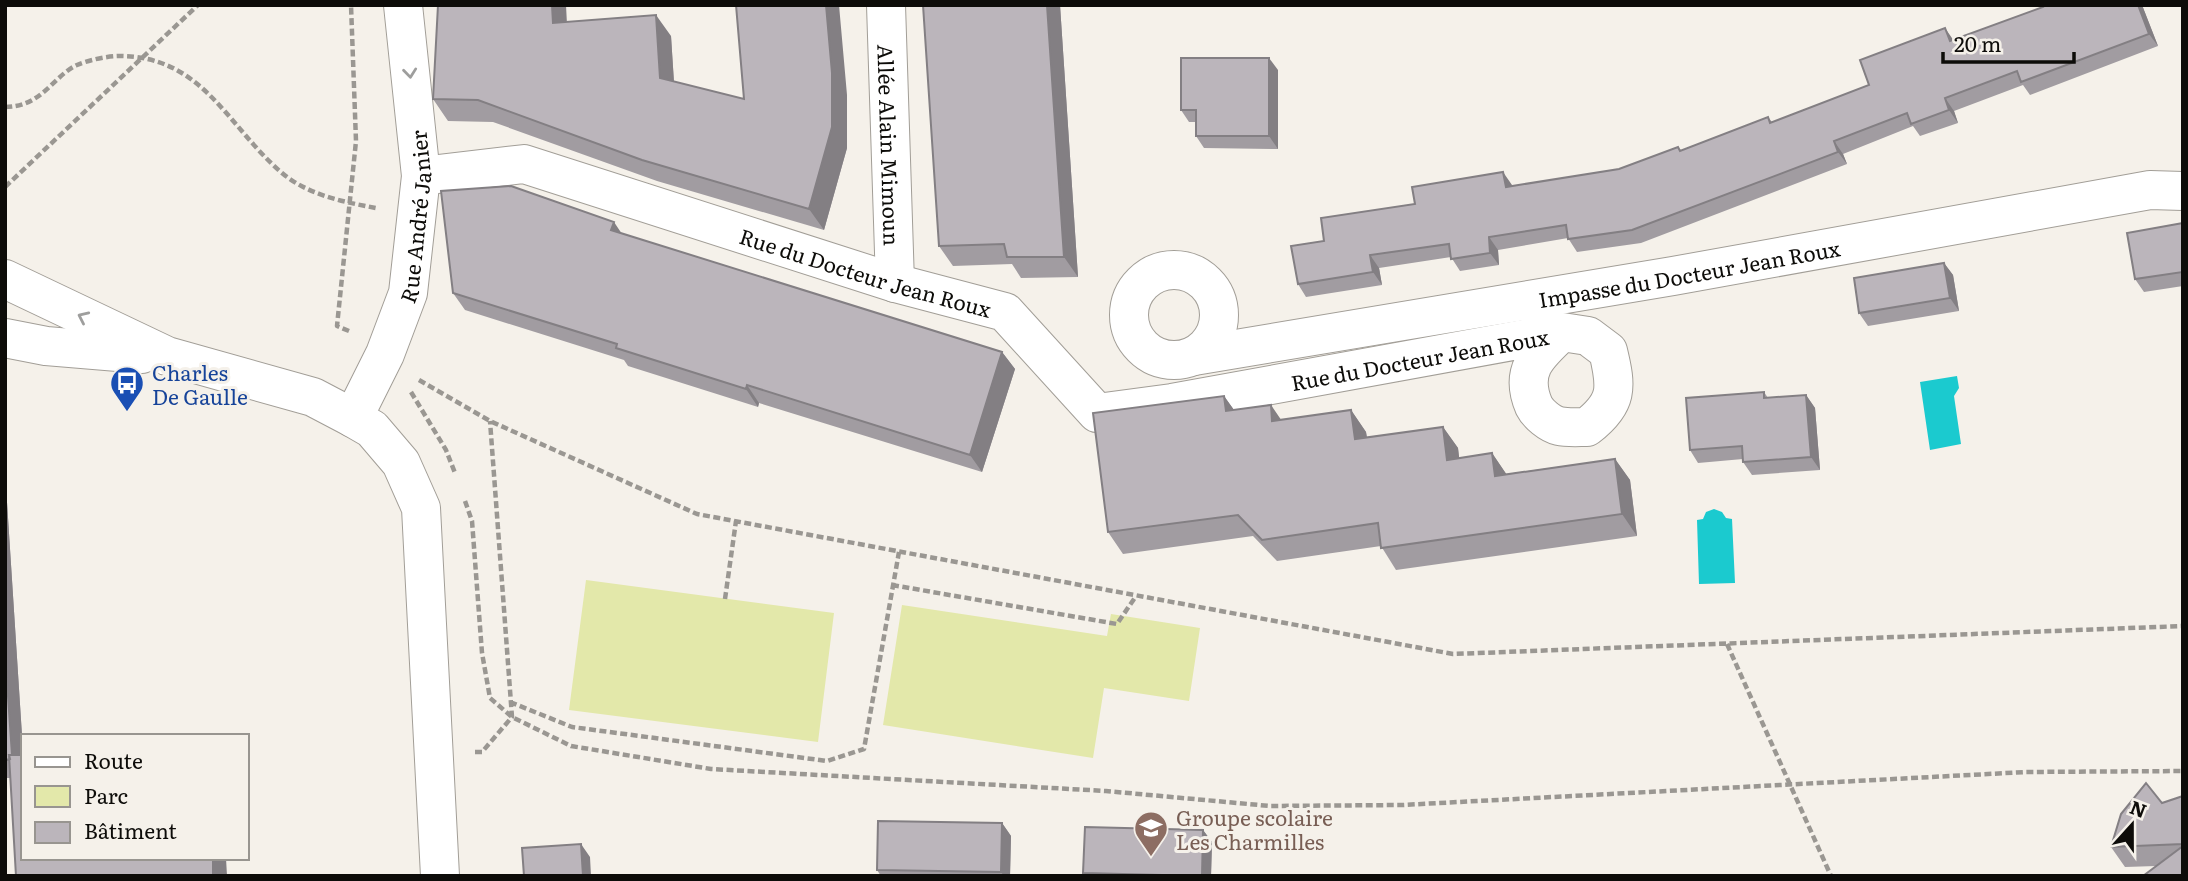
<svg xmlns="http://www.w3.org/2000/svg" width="2188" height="881" viewBox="0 0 2188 881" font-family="Literata,serif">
<rect width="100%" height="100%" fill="#f5f1ea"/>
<!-- green -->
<path fill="#e3e8aa" d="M586,580L834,613L818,742L569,710Z
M902,605L1107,636L1111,614L1200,628L1189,701L1104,688L1093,758L883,725Z"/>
<!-- water -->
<path fill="#1bcacf" d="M1957,376L1959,388L1954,396L1961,444L1930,450L1920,382Z
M1714,509L1722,512L1726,518L1732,519L1735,583L1699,584L1697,520L1703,519L1706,512Z"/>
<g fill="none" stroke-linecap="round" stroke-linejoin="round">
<!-- minor casing -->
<g stroke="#a29e97" stroke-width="40">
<g id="minor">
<path id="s1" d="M886,5L895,283"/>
<path id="s2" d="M421,176L524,164L895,283L1005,312L1097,413L1172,403L1562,332L1588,336L1608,351C1617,388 1618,403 1587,427C1579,427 1568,428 1559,426C1550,424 1538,414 1534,406C1519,371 1537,355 1562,332"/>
<circle cx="1174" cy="315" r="45"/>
<path d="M5,279L167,356L313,397L353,418L372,429L401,463L421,508L440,876"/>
<path d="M5,338L46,346L142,354"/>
<path id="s3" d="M1194,356L1673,276L2150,190L2183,191"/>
<path id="s4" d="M353,418L385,354L408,293L421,176L403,5"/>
</g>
</g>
<!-- path -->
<path stroke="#9a9792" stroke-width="4.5" stroke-dasharray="7 3.5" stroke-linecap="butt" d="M5,107C42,107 53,76 77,65C88,60 108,56 119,56C203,56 227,126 282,173C308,195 344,202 376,208
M5,187L198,5
M349,331L337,326L356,141L351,5
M419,380L490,421L697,514L1453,654L2183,626
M411,392L446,450L455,473
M465,501L472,521L482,653L490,698L512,717L571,746L711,769L1106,791L1270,806L1402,805L2026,772L2183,771
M892,585L1117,624L1136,596
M725,599L736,521
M1727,644L1831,876
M510,702L572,727L827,761L864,749L899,552
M475,752H482L512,717L490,421"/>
<!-- minor -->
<use href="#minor" stroke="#fff" stroke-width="38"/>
</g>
<!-- wall -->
<path fill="#a19ca1" d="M566,5V22L671,36L674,82L744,99L847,95V148L824,230L657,181L493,122L448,121L433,99Z
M923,5H1060L1078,277L1021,278L1012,264L953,266L939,246Z
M2142,5L2158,46L2030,95L2023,85L1954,111L1958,123L1920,136L1913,126L1843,154L1847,164L1641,243L1577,252L1568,238L1498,250L1499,265L1460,271L1451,257L1379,268L1382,285L1306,297L1298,284L1324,241L1415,204L1512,185L1513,186L1619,169L1681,151L1768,117L1772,122L1869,85L1953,40Z
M1278,70V149L1204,148L1196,136V122H1189L1181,110Z
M2183,223V286L2144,292L2135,279Z
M622,234L1002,352L1015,369L982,472L759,403L758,407L628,366L624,360L465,310L453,293Z
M1944,263L1953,275L1959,311L1868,326L1859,313Z
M1764,392L1768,398L1806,395L1815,408L1820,470L1752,475L1743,462V459L1698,463L1690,450Z
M1224,396L1234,410L1281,420L1351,410L1366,432L1367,437L1443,427L1458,448L1459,458L1492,453L1506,474L1615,459L1630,480L1637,536L1396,570L1381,546L1277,561L1253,536L1123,554L1108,532Z
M5,471L23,751V858L11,778H5Z
M2183,796V876L2156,866L2125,867L2111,847L2162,803Z
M1002,823L1011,836L1010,876H881L877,870Z
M1203,830L1212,842L1211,876H1085L1083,873Z"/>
<!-- shaded-wall -->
<path fill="#837f83" d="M552,5H566L568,44L553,23Z
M826,5H839L847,95V148L824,230L809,209Z
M1047,5H1060L1078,277L1064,257Z
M2138,5H2142L2158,46L2149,34Z
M656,15L671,36L675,99L660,78Z
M1945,28L1954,41H1950Z
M1269,58L1278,70V149L1269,136Z
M1945,98L1954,111L1958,123L1949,110Z
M1834,141L1843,154L1847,164L1838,152Z
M1503,172L1512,185L1515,200L1506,187Z
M614,222L626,240L611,230Z
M1489,237L1498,250L1499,265L1490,253Z
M1370,255L1379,268L1382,285L1373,272Z
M1944,263L1953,275L1959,311L1950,298Z
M1002,352L1015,369L982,472L970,455Z
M747,385L759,403L758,407L746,389Z
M1806,395L1815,408L1820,470L1811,457Z
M1224,396L1239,417L1226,411Z
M1271,405L1286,427L1272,421Z
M1351,410L1366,432L1370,461L1355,439Z
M1443,427L1458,448L1462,481L1447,460Z
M1492,453L1507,475L1495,476Z
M1615,459L1630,480L1637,536L1622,514Z
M5,471L23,751V775L12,759L5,652Z
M1002,823L1011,836L1010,876H1004L1001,872Z
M1203,830L1212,842L1211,876H1202Z
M581,844L590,857L591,876H583Z
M213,858H226L227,876H213Z"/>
<!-- building -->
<path fill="#bbb5bb" stroke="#837f83" stroke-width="2" d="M438,5H552L553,23L656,15L660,78L744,99L736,5H826L832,73V127L809,209L642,160L478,100L433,99Z
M923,5H1047L1064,257H1007L1004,244L939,246Z
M2042,5H2138L2149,34L2021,82L2017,71L1945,98L1949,110L1911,124L1907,113L1834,141L1838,152L1632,230L1568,239L1566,225L1489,237L1490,253L1451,259L1449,244L1370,255L1373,272L1298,284L1291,246L1324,241L1321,218L1415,204L1412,187L1503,172L1506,187L1619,169L1678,147L1680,151L1768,117L1770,123L1869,85L1860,60L1945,28L1950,41L2043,7Z
M1181,58H1269V136H1196V110H1181Z
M511,186L614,222L611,230L1002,352L970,455L747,385L746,389L616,348L617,344L453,293L441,191Z
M2183,223V272L2135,279L2127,233Z
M1944,263L1950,298L1859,313L1854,278Z
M1764,392V398L1806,395L1811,457L1743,462L1742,446L1690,450L1686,398Z
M1224,396L1226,411L1271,405L1272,421L1351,410L1355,439L1443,427L1447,460L1492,453L1495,476L1615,459L1622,514L1381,548L1378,523L1262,540L1238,515L1108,532L1093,413Z
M5,652L12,755H9L10,759L5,760Z
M9,755H23V858H213V876H16Z
M2146,783L2162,803L2183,796V844L2111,847L2121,814Z
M878,821L1002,823L1001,872L877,870Z
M1085,827L1203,830L1202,876L1083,873Z
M581,844L583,876H524L522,848Z
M2183,846V876H2143Z"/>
<!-- one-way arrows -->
<defs><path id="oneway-chevron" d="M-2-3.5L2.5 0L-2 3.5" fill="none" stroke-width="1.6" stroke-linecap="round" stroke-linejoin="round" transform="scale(1.75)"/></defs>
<g stroke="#9e9e9d">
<use href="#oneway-chevron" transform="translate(410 73) rotate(84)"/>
<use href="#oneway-chevron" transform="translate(83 317) rotate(-155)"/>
</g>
<!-- icons -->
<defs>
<g id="bus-pin" transform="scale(1.75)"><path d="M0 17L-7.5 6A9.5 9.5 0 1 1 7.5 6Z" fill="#1a4fb4" stroke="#f5f1ea"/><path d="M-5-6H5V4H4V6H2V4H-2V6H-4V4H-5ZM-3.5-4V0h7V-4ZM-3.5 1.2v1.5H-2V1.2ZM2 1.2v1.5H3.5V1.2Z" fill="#fff"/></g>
<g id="school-pin" transform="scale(1.75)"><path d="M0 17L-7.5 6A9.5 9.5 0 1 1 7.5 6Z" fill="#8d6e63" stroke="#f5f1ea"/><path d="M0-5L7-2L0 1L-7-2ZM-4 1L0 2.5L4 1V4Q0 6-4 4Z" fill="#fff"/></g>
</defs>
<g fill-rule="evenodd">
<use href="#bus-pin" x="127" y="383"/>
<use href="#school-pin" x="1151" y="828"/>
</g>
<g text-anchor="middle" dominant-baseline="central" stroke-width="6" stroke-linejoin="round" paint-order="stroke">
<!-- street labels -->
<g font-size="21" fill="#0d0c09" stroke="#f5f1ea">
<text stroke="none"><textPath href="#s1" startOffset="140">Allée Alain Mimoun</textPath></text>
<text stroke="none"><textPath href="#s4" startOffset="214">Rue André Janier</textPath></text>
<text stroke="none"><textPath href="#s2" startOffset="462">Rue du Docteur Jean Roux</textPath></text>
<text stroke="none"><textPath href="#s3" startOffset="502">Impasse du Docteur Jean Roux</textPath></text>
<text stroke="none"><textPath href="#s2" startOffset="1071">Rue du Docteur Jean Roux</textPath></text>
</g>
<!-- transit labels -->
<g font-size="21" fill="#164399" stroke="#f5f1ea" text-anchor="start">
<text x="152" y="371">Charles<tspan x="152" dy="24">De Gaulle</tspan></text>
</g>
<!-- education labels -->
<g font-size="21" fill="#785e54" stroke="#f5f1ea" text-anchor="start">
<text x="1176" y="816">Groupe scolaire<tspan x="1176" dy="24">Les Charmilles</tspan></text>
</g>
</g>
<!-- border -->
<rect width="2188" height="881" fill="none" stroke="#0d0c09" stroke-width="14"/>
<!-- legend -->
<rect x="21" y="734" width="228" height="126" fill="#f5f1ea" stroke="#989590" stroke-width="2"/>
<rect x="35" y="757" width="35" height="10" fill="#ffffff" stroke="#989590" stroke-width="2"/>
<text x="84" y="769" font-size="21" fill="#0d0c09">Route</text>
<rect x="35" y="786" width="35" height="21" fill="#e3e8aa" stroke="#989590" stroke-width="2"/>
<text x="84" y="804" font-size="21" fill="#0d0c09">Parc</text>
<rect x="35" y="822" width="35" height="21" fill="#bbb5bb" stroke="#989590" stroke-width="2"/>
<text x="84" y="839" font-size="21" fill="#0d0c09">Bâtiment</text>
<!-- north arrow -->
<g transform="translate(2132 825) rotate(21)" stroke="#f5f1ea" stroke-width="5" paint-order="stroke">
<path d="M0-5L12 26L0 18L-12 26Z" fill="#0d0c09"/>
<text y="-10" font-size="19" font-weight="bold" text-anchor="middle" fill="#0d0c09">N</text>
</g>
<!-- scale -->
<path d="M1943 52v10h131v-10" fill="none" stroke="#0d0c09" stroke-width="3.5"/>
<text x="1954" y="52" font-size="21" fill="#0d0c09" stroke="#f5f1ea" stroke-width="5" paint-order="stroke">20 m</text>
</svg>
